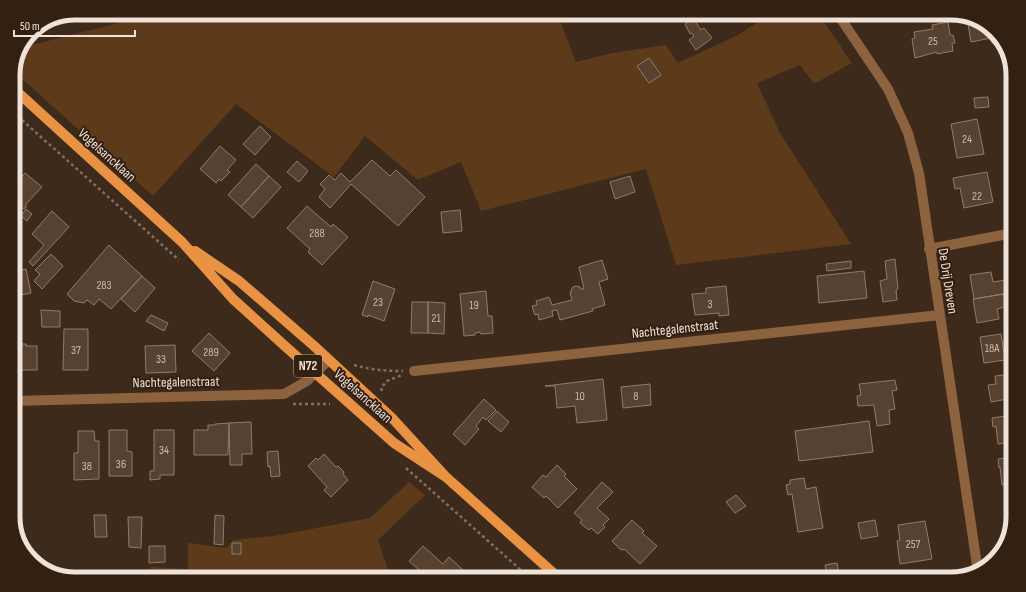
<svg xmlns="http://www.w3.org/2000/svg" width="1026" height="592" viewBox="0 0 1026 592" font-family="'Sofia Sans Condensed',sans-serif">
<rect width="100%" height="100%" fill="#3d2a1b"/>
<!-- green -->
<path fill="#5d3a1a" d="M158,13H557L576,62L612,53L666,45L678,63L736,36L773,13H818L852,63L814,84L800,65L757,83L780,133L851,244L676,265L646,169L481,211L461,162L418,180L365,136L334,177L236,104L153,196L13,71L24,47Z
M409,482L425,495L378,540L391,579H150L151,567L188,569V543L227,548L233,540L274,536L370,518Z"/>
<!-- building -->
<path fill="#574232" stroke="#917b69" d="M745,13H764L752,22Z
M693,18L701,30L704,28L712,38L696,50L689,40L694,36L692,33L690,34L685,24Z
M967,18L982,21L1002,42L992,43L991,38L971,42Z
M948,22L950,35H953L955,43H952L953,51L937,54V52L915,58L912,39L915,38L914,32L933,29L932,25Z
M649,58L661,75L649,83L637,66Z
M988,97L989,107L975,108L974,98Z
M977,119L984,154L957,158L951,124Z
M260,126L271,137L255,155L243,144Z
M220,146L236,160L227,170L230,172L221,181L219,179L216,183L200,169Z
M372,160L390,176L396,170L425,197L398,226L351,184L330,208L319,197L325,189L320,184L329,175L335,180L341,173L350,182Z
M1013,160V175L1007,176L1004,161Z
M297,161L308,171L299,182L287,172Z
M256,164L269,176L241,207L228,195Z
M987,172L993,202L964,208L960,188L955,189L953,178Z
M25,173L42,187L26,204V208L13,209V181L14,186Z
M269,176L281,187L253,218L241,207Z
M630,176L635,192L615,199L610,182Z
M307,206L331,227L333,224L348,237L322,265L308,252L310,249L287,228Z
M26,209L32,214L27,221L21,216Z
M460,210L462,231L443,233L441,212Z
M52,211L69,227L33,266L29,262L44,245L32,234Z
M109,245L142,276L111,309L99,299L94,305L87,300L84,303L74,301L67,294Z
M51,254L63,266L42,289L34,281L40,274L35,270Z
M895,259L898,289L896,290L897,300L883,302L880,281L887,279L885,261Z
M602,260L608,279L599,282L605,305L592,309L593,311L560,320L557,310L552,311L553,316L539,320L538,314L535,315L532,306L537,305L536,301L549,297L552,305L572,300L570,292H572L571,290L573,287L576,286L580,287L581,289H584L579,267Z
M851,261V268L827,271L826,264Z
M26,269L31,293L21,295L18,282H16L14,272Z
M864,271L867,298L819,303L817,276Z
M991,272L993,282L1006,280L1009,283L1010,289L1008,293L974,299L970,275Z
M142,276L155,288L135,312L121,299Z
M373,281L395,289L384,321L368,315V317L362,315Z
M726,286L729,315L719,316V313L695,315L692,294L706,293V288Z
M486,291L488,316H492L493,333L481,334L480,332L475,333V335L464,336L460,294Z
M1004,294L1005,307L997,309L999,319L977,323L973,299Z
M412,302H428V333H411Z
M428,302L445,303L444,334L428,333Z
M41,310L60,311V327H42Z
M151,315L168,323L164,331L146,321Z
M16,316L19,332L13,333V317Z
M1013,326V334L1006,335L1005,327Z
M64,329H88V370H63Z
M209,333L230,353L214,371L192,351Z
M1001,334L1005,360L984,363L980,337Z
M13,344H26V346H37V370H21L20,368H13Z
M175,345L176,372L146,373L145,346Z
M1013,374V398L991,402L988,385L996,384L995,376Z
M603,379L607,420L577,423L575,406L557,408L555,386H545Z
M895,380L897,390L892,391L895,409L889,410L890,424L877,426L874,405L858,406L857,396L861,395L859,384Z
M650,384L651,405L623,408L621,387Z
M484,399L496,410L486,420L483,417L476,426L479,429L465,445L453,434Z
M497,411L509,422L501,432L488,421Z
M1013,415V442L998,444L996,426L993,427L992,418Z
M869,421L873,452L799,461L795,431Z
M251,422L252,454H242V465H230L229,423Z
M229,423L228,455H194V430H208V425H215V424Z
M109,430H127V451L132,452V476H109Z
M154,430H174V475H160V479L150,480V471H154Z
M78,431H94L95,441H99V479L74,480V453H78Z
M13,437H18L19,474H13Z
M278,451L280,476L271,477L270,466L268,467L267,452Z
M324,454L336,467L338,466L344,472L343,474L348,480L331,497L324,490L327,487L308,466L316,458L318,460Z
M1013,457V483L1002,485L1000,467L999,468L998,459Z
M557,465L566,474L564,476L577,489L558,508L546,496L544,498L532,487L543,475L546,477Z
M804,478L806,489L816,487L823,528L798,532L792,494L788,495L786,485L790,484V480Z
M602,482L613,492L597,508L609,519L603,525L605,527L598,534L591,528L589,530L580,523L582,520L574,513Z
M736,495L746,506L735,513L726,502Z
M1013,498V517L1009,530L1004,500Z
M20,514V531H17L13,521V515Z
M94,515H106L107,537H95Z
M215,515L224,516L223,545L214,544Z
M128,517H142L141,548L129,547Z
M632,520L644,531L642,533L657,546L640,564L624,549L623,550L620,549L612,541Z
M875,520L878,536L861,539L858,523Z
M925,521L932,559L900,564L897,541L900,540L898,525Z
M232,543H241V554H232Z
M149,546H165V562L149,563Z
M423,546L443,564L449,557L463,570L461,571L470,579H429L409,561Z
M837,563L839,574L827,576L825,565Z"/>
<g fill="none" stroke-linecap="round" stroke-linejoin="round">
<!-- path -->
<path stroke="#806f62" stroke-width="2.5" stroke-dasharray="3 3" stroke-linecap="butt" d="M13,112L179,260
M354,365C371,370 386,371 403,371
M382,391L381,388L387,381L402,375
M293,404H330
M406,468L531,579
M572,573L579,579"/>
<!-- minor -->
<path stroke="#8c623f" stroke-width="10" d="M837,13L888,89L908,133L919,173L978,572
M929,249L1013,233
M414,371L940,315
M13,401L284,394L307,381L329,360"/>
<!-- primary -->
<path stroke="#e99243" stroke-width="10" d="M13,88L182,242L233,299L286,347L394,443L446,477
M195,251L239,281L313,345L393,419L446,477L560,579"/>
</g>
<g text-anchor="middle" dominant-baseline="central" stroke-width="4" stroke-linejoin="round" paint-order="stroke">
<!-- number labels -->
<g font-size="12" fill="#c9baaf">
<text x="933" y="41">25</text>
<text x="967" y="139">24</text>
<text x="977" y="196">22</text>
<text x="317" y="233">288</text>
<text x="104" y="285">283</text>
<text x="378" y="302">23</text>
<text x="710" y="304">3</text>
<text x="474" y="305">19</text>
<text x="436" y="318">21</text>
<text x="992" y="348">18A</text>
<text x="76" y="350">37</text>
<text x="211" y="352">289</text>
<text x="161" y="359">33</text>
<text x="580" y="396">10</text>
<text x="636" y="396">8</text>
<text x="164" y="450">34</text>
<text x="121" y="464">36</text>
<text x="87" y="466">38</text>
<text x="913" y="544">257</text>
</g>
<!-- shield labels -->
<rect fill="#332011" stroke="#b7a89d" stroke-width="1" x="294" y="355" width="28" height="22" rx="3"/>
<g font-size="13" font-weight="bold" fill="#efe2d9">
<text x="308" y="366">N72</text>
</g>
<!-- street labels -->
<g font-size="14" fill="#efe2d9" stroke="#332011">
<text transform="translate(107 155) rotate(42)">Vogelsancklaan</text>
<text transform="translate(948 281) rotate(81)">De Drij Dreven</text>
<text transform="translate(675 329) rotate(-6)">Nachtegalenstraat</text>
<text transform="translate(176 382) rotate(-1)">Nachtegalenstraat</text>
<text transform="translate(363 396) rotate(42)">Vogelsancklaan</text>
</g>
</g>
<!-- crop -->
<path d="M0 0H1026V592H0ZM75 20H951A55 55 0 0 1 1006 75V517A55 55 0 0 1 951 572H75A55 55 0 0 1 20 517V75A55 55 0 0 1 75 20Z" fill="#332011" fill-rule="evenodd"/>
<path fill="none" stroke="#efe2d9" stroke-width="5" d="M75 20H951A55 55 0 0 1 1006 75V517A55 55 0 0 1 951 572H75A55 55 0 0 1 20 517V75A55 55 0 0 1 75 20Z"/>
<!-- scale -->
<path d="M14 30v6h121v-6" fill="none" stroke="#efe2d9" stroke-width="2"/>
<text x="20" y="30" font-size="12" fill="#efe2d9" stroke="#332011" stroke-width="3" paint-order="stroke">50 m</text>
</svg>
